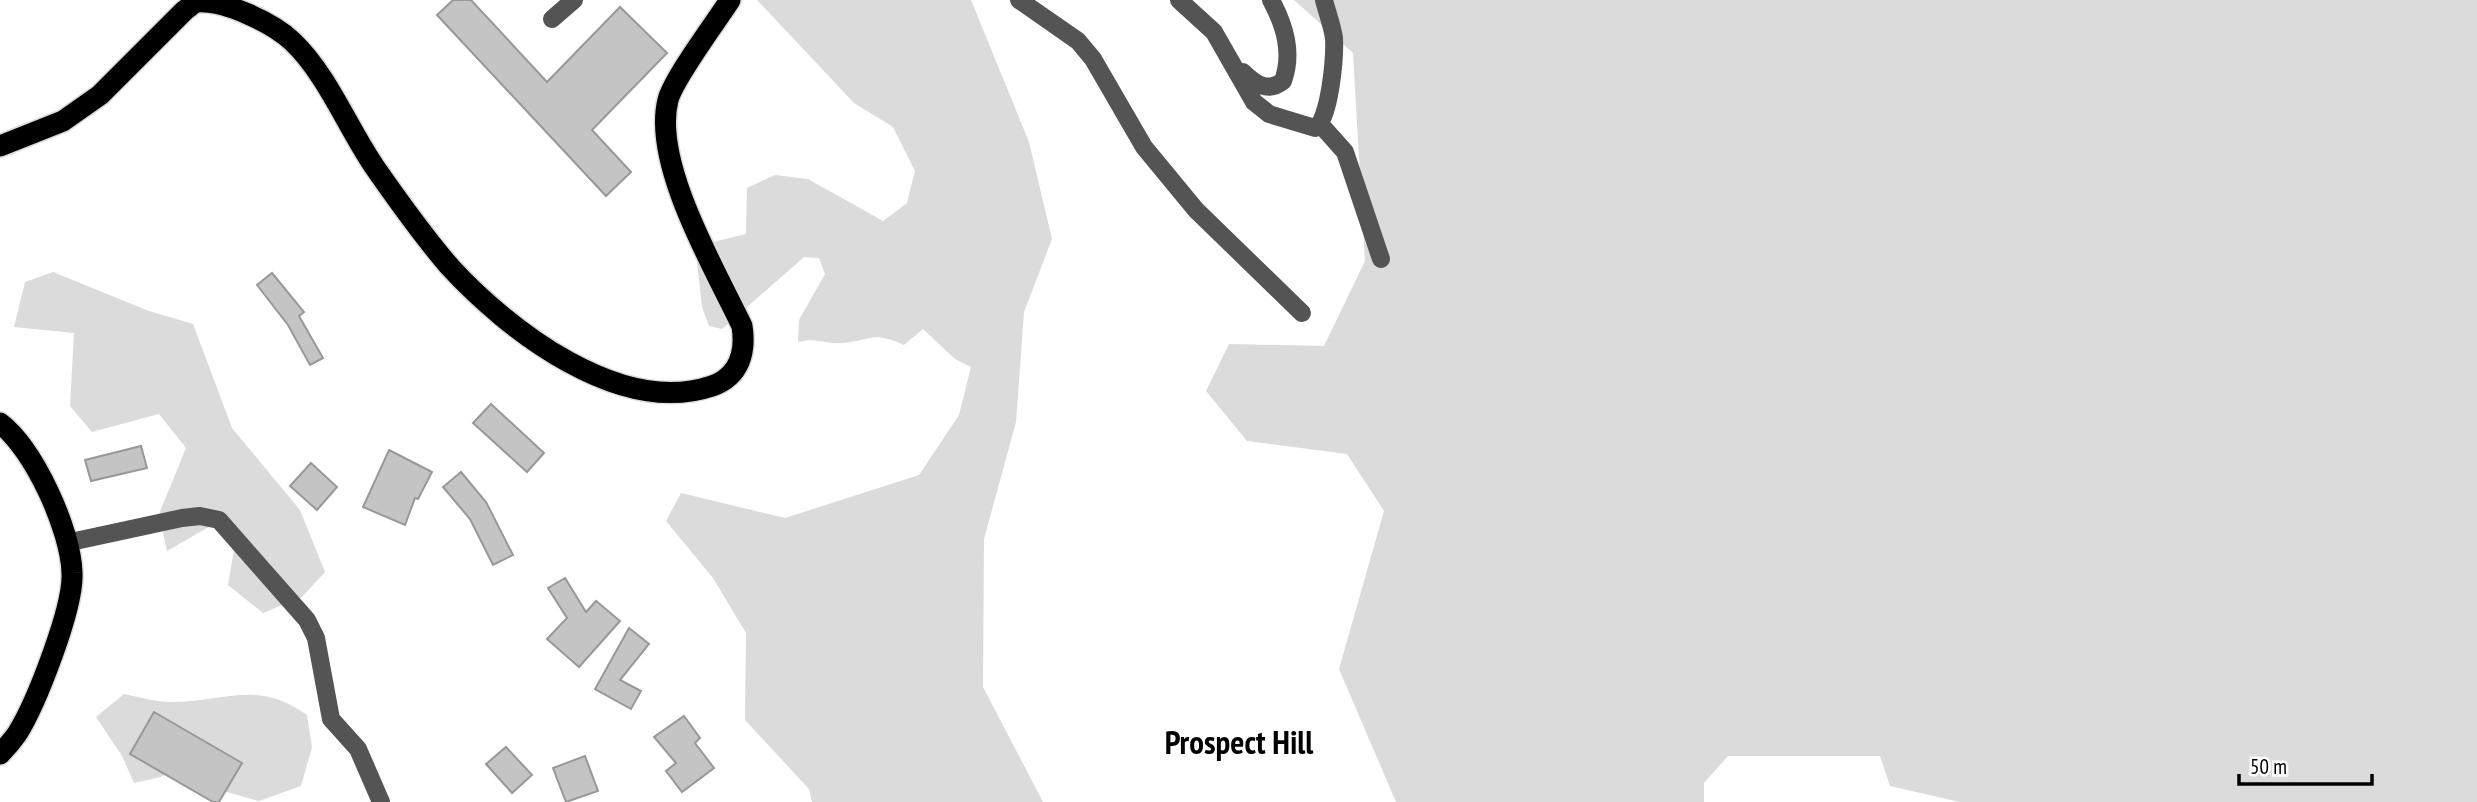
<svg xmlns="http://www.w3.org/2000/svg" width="2477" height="802" viewBox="0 0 2477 802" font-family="'PT Sans Narrow',sans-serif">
<rect width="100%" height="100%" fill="#fff"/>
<!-- green -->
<path fill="#dbdbdb" d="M757,0H971L1029,142L1052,239L1024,312L1016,422L984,539L983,687L1043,802H812L809,789L745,720L746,633L713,578L666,521L681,493L785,518L919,475L959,415L971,367L955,359L923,329L904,345C871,330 872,341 841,343C824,345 819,337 798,342L799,320L825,274L819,258L804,257L722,329L709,326L702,307L697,262L709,243L746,234L747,188L775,175L808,179L883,221L907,203L915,171L893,127L854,103Z
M1294,0H2477V802H1960L1890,786L1880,756H1728L1704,783V802H1396L1339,669L1384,511L1347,454L1247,441L1206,391L1229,344L1324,346L1365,261L1353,53Z
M53,272L149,311L193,324L232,428L300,510L325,572L302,597L263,613L228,585L235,544L214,524L167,551L159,514L186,448L159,414L92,432L70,406L74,333L14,327L25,282Z
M124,694C139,697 156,702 172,702C225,702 258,679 307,715L312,747L301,786L259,801L223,791L188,760L161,777L134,783L122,756L96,717Z"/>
<!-- building -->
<path fill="#c4c4c4" stroke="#989898" stroke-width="2" d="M453,0H471L547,82L620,7L667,53L592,130L631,172L606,196L437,15Z
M272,273L304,312L299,316L323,358L310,365L288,325L257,285Z
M491,404L544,453L527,472L473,423Z
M141,446L147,468L91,481L85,460Z
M389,450L432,472L418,499L415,498L405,525L363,507Z
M311,463L337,487L317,510L290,486Z
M461,472L486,502L513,555L493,565L470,519L443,487Z
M565,578L586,612L596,601L620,621L579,667L547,639L567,618L548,588Z
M629,628L649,644L620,680L641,691L631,709L595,689Z
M154,712L242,763L219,802H213L130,754Z
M684,716L700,738L695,743L714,768L682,792L666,771L676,763L654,737Z
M506,747L532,775L512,793L486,764Z
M585,756L598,791L566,802L553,768Z"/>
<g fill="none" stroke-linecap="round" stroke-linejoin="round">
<!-- highway casing -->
<g stroke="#dbdbdb" stroke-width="24">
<path id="highway" d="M0,146L63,121L100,95L184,11C188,8 193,3 197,2C225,0 273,23 292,41C328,75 348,129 376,169C399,202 424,237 450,267C508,330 620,417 712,386C740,376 746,352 742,326C715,269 652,163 668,100C673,79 716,22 730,0
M0,423C34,449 71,530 72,573C74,607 36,704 17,734C12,741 6,748 0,754"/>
</g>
<!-- minor -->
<path stroke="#545454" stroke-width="18" d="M1019,0L1078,41L1093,59L1144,147L1196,210L1302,313
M1179,0L1214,32L1254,102L1269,114L1315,128C1330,120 1335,56 1334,38C1332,25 1327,12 1324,0
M552,19L574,0
M1243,72C1255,84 1268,93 1283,81C1293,53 1285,26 1271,0
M1321,125L1345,152L1381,259
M66,543L182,518L200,516L219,520L307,620L316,638L331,719L358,749L381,802"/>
<!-- highway -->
<use href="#highway" stroke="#000" stroke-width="21"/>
</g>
<g text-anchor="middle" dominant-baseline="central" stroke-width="5" stroke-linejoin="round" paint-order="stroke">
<!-- district labels -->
<g font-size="33" font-weight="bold" fill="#000" stroke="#fff">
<text x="1239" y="741">Prospect Hill</text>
</g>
</g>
<!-- scale -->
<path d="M2239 774v10h133v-10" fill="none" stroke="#000000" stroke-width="3.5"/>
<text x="2250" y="774" font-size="21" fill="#000000" stroke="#ffffff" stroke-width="5" paint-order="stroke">50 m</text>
</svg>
